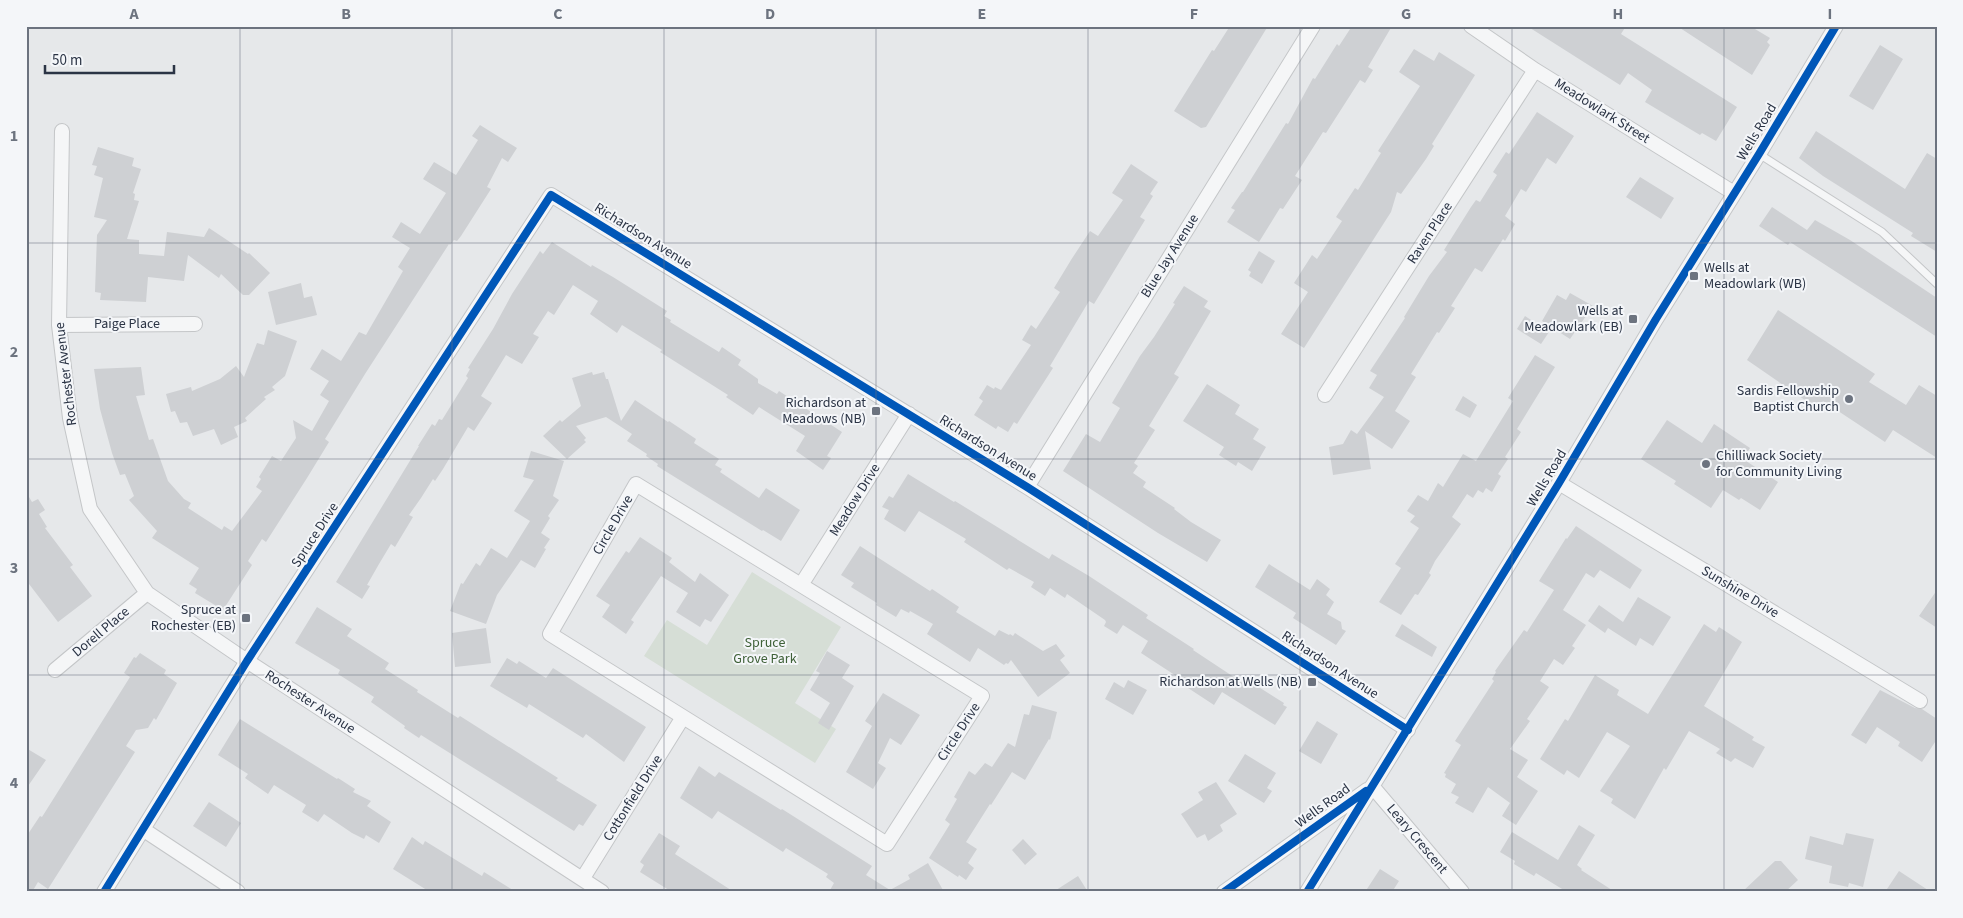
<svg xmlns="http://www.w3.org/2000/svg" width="1963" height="918" viewBox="0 0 1963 918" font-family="'Source Sans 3',sans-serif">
<rect width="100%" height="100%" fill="#e6e8ea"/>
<!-- green -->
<path fill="#d6ded6" d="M752,572L841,627L795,703L836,729L815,763L644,656L667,620L707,645Z"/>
<!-- building -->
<path fill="#ced0d3" d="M1230,26H1268L1206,127L1201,128L1174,111L1212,50L1214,51Z
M1352,26H1392L1368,67L1373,70L1365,83L1360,80L1326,133L1323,132L1295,176L1302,180L1283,209L1280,208L1259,242L1227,222L1235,210L1231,208L1242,192H1243L1286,123L1288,124L1313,78L1315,79L1337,44L1339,46Z
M1527,26H1626L1621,34L1737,107L1716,141L1702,133L1700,135L1645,102L1652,90L1628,73L1620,85Z
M1677,26H1750L1770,38L1767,42L1770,45L1752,75Z
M1880,45L1903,59L1873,110L1849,96Z
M1414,49L1434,61L1439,52L1475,75L1432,144L1434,146L1426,159L1401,194L1397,192L1391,212L1304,348L1281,334L1308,292L1294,283L1312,255L1317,259L1342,221L1336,217L1355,188L1358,190L1381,153L1378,151L1420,86L1399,72Z
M1537,112L1574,136L1556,164L1547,158L1526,192L1521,189L1505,216L1515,224L1505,241L1503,239L1482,272L1475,268L1451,306L1455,308L1439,333L1437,332L1411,374L1416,377L1395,411L1410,421L1392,449L1365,431L1371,469L1333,475L1329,447L1343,444L1351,430L1357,434L1384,397L1369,388L1377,375L1370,371L1405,318L1404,317L1429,276L1447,252L1444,250L1471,207L1476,200L1480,202L1497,175L1493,172L1506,152L1509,154Z
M480,125L517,148L508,162L502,158L487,187L491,189L461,236L457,241L454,240L450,245L449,244L365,374L325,439L329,442L307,478L266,542L262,539L248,561L252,565L223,610L195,593L197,589L189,584L199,568L152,538L157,531L129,500L134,496L125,474L120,475L112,453L100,409L94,369L141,367L145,395L136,396L149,440L153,439L168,481L184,499L191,503L188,508L222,530L224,526L232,531L262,491L256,487L261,479L259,477L272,456L281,461L296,438L293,420L312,431L329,401L320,395L329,381L310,369L322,349L341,361L359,332L366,335L403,271L398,267L410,248L392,237L401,222L420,234L446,193L423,179L434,162L456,175L478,140L472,136Z
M1816,131L1905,189L1927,153L1937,159V252L1911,236L1913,233L1823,176L1799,158Z
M98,147L134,158L132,166L141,169L133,193L135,194L134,200L139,201L127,239L139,240V254L164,256L167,232L204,237L209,228L248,254L249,253L270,273L249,295H243L221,274L219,278L188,255L184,281L148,277L146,302L100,300L101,293L95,292L97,235L107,220L94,217L103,178L94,175L97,166L92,165Z
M1131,164L1158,182L1150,194L1153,196L1140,217L1145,220L1094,304L1089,301L1050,366L1053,368L1017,424L1014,422L1008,432L998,426L996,429L974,415L983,401L979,398L987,385L994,389L995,387L1001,390L1031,345L1022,340L1031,325L1036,329L1060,292L1054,288L1071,260L1090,231L1098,236L1123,200L1112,193Z
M1640,177L1674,198L1661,219L1626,197Z
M1772,207L1807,230L1815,220L1850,240L1937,298V337L1790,242L1788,245L1759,226Z
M552,242L591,267L592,265L613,277L667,311L664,316L671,320L670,322L719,352L722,347L741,360L738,365L758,379V383L777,394L779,391L842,432L827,456L831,458L823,470L796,451L805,436L759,407L753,415L726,397L728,395L660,352L662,350L622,325L617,333L590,314L598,301L573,285L554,315L548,311L533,334L539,337L522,364L506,355L481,396L492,403L474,431L468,427L443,469L435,481L433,479L421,498L409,515L413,517L395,547L391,544L379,564L367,585L370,586L362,599L336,582L419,446H418L432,424L435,426L439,419L442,420L468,378L466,376L470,369L468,368L493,329L512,294L540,251L543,254Z
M1259,251L1275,261L1262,284L1249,276L1251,272L1248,270Z
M301,283L304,298L312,296L317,315L276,325L268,292Z
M1184,286L1208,301L1204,307L1211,311L1174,374L1179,377L1149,426L1155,430L1134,463L1138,466L1133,473L1146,482L1143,487L1175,508L1174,509L1191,522L1221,540L1207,562L1158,533L1063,471L1086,434L1100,442L1120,408L1112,403L1140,356L1154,337L1175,304L1173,303Z
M1570,293L1593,306L1570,339L1542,321L1557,295L1566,300Z
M1778,310L1875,374L1869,382L1906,405L1919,385L1937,396V458L1893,430L1885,442L1823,401L1818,409L1747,360Z
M1525,316L1549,332L1541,344L1517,329Z
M268,330L297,341L285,376L272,387L275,390L264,397L266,399L245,418L247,421L234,427L238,437L221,445L214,429L193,436L187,422L180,423L175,411L171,412L166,394L191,387L192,391L220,379L236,366L244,377L257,343L264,345Z
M1535,355L1555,367L1517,429L1521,432L1505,457L1508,459L1498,474L1501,476L1492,492L1486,488L1483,493L1478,490L1473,498L1467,494L1452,517L1461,524L1435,561L1429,573L1431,575L1418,595L1415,594L1401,615L1379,602L1401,568L1395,564L1419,528L1410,522L1415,516L1407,511L1418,495L1428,501L1438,483L1443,487L1463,454L1476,461L1513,401L1508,398Z
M592,372L593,375L604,372L606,379H608L621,421L635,400L668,422L669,421L696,439L694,443L719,459L715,465L722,469L720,472L759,498L766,488L800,510L781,541L763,530L762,531L657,466L658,464L646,456L647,454L627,441L632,434L606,417L576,426L586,438L584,440L586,442L567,459L543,436L560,420L562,422L581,406L572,378Z
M1207,384L1240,405L1235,414L1259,429L1253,439L1266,447L1252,471L1238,462L1236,466L1219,455L1224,447L1183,421Z
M1463,396L1477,405L1470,418L1455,410Z
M1667,420L1702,443L1714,424L1750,448L1743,459L1778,482L1760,510L1741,498L1739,500L1723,490L1711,508L1674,484L1676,481L1641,459Z
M531,451L564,461L553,496L559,500L548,516L550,518L541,533L550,539L544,548L546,549L535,568L521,560L497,595L486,624L450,611L461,583L463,584L476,563L480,566L491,548L507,558L530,521L514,511L534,480L523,477Z
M908,474L954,502L955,501L1049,559L1052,554L1089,576L1148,615L1146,618L1194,649L1193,650L1249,687L1251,684H1254L1284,703L1283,705L1287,707L1275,725L1222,692L1214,705L1185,686L1187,683L1141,653L1148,641L1123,625L1117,634L1104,626L1106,622L1105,620L1067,594L1065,598L1050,588L1045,596L1031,587L1034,582L1009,568L1007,570L964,542L966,539L919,511L905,532L884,519L889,510L882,507L889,496L893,498Z
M26,492L32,502L38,499L45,510L39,514L47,527L45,528L73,565L70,567L92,596L58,622L26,580Z
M1576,526L1642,570L1630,589L1600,570L1594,578L1586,573L1563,610L1586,625L1572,646L1575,648L1563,665L1554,659L1540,681L1549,687L1527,719L1530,721L1510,749L1528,760L1517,777L1538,791L1516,825L1502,816L1510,803L1488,787L1473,813L1455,803L1459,797L1451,793L1456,784L1445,777L1446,774L1444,773L1461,745L1455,741L1494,681L1492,679L1496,672L1495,671L1524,630L1527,632L1554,590L1539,581L1566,538L1567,539Z
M640,537L672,558L669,562L695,582L700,573L729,595L711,622L705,619L700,627L676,612L688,593L661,576L631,620L634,622L626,634L602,617L610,605L596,596L626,551L629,553Z
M860,546L930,591L932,589L959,607L956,612L995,636L999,630L1009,635L1010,634L1013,636L1015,633L1043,651L1056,644L1065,656L1060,660L1070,673L1038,697L1011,660L1008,664L1006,663L1004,665L978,648L970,662L927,634L933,624L910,611L909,613L901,609L896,617L876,605L877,603L851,587L854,583L841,575Z
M1269,564L1310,590L1317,579L1330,589L1326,595L1334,602L1327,614L1341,622L1342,629L1346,631L1336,645L1293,618L1296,613L1255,587Z
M1937,590V628L1919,616Z
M1638,597L1671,617L1653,646L1640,638L1636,646L1608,628L1605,633L1588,621L1599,605L1623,622Z
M317,607L352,629L347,636L389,663L385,669L418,690L417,692L458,718L460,716L558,778L556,780L597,805L583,826L579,824L574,831L421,735L419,738L404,728L405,726L371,702L374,697L338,674L340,670L295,643Z
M1402,624L1437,647L1432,657L1395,636Z
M1704,624L1716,632L1719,627L1742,642L1704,706L1754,737L1752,740L1765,747L1753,768L1735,758L1731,762L1716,753L1720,749L1689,731L1666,770L1664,768L1635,819L1611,803L1613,799L1600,791L1630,746L1607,732L1579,778L1567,770L1564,775L1540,759L1565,719L1568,721L1595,675L1619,690L1617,695L1648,714Z
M486,628L491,663L455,667L452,633Z
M827,651L850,665L842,678L854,686L829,730L818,723L830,703L810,690L820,673L816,671Z
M140,653L166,670L164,674L177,683L156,720L154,718L148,728L136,730L126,746L135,752L48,889L38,882L32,892H26V837L40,816L42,817L130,677L124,673L134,657L136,658Z
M507,658L517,664L519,661L546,678L553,668L646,727L624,762L586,734L583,738L529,704L527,708L490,686Z
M1128,680L1147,690L1133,715L1105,699L1114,682L1124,688Z
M1880,690L1915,708L1922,709L1937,719V739L1922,762L1898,746L1900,742L1877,727L1866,744L1851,735Z
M883,693L920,715L901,745L890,738L878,763L886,768L873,789L846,772L872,726L865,721Z
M1032,705L1057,712L1050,740L1049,739L1025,780L1012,772L991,805L990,804L966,842L977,849L968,863L974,868L966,880L959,875L958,877L929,858L950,824L945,820L957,799L954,797L969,771L975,775L985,763L992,767L1008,743L1015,747L1024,714L1029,715Z
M240,719L337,779L338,778L355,789L353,792L371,801L367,806L391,822L379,843L366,835L364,839L352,833L324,814L318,822L302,812L306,805L274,785L268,794L245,778L248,774L218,755Z
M1317,721L1338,734L1321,764L1299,751Z
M26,748L46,760L26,789Z
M1245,754L1276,773L1267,788L1272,791L1264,803L1228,781Z
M699,766L715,777L719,772L781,810L782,809L872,866L866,875L890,890L910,879L908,875L928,863L944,892H829L834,883L826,877L828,874L786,848L783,852L718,811L712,819L680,798Z
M1216,782L1237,814L1220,825L1223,831L1208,841L1205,834L1197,838L1181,814L1203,800L1198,792Z
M209,802L241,823L226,847L193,826Z
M1579,825L1595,835L1577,865L1582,869L1581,870L1615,892H1567L1536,873L1534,876L1514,864L1515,861L1500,852L1512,832L1558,860Z
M659,833L680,846L675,854L734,892H672L640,872L644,865L640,862Z
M1846,833L1874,839L1863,887L1849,883L1848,887L1829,883L1832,866L1805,859L1810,836L1843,845Z
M412,837L423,845L425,841L482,876L484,872L516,892H430L393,869Z
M1023,839L1037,854L1025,865L1012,850Z
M1775,861H1781L1798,880L1785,892H1742Z
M1380,869L1399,881L1392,892H1365Z
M1899,871L1931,892H1885Z
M1078,876L1088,892H1053Z"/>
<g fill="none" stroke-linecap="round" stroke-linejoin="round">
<!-- lane casing -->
<g stroke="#c4c6c8" stroke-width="9">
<path id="lane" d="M1759,154L1882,232L1937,284"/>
</g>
<!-- street casing -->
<g stroke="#c4c6c8" stroke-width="16">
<path id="street" d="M1471,26L1535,70L1734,193
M62,131L59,325L70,418L90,509L147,593L247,661L602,892
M59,325L195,324
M1325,395L1535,70
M1559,483L1920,701
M636,484L982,696L887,844L550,634Z
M1027,487L1313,26
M801,585L909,414
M55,670L147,593
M1372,786L1462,892
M144,830L238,892
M583,878L683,717
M104,892L247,661L551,195L1027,487L1408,730
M1224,892L1367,790
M1307,892L1559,483L1656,319L1759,154L1836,26"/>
</g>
<!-- lane -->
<use href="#lane" stroke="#f5f6f7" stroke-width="7"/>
<!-- street -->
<use href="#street" stroke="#f5f6f7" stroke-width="14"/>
<!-- cycleway casing -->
<g stroke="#f4f6f9" stroke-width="11">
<path id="cycleway" d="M104,892L247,661L551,195L1027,487L1408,730
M1224,892L1366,791
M1307,892L1559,483L1656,319L1759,154L1836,26"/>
</g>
<!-- cycleway -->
<use href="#cycleway" stroke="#0057b8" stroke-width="8"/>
</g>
<!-- grid -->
<path fill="none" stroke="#6c737f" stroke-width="1" stroke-opacity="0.55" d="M240,26V892M452,26V892M664,26V892M876,26V892M1088,26V892M1300,26V892M1512,26V892M1724,26V892M26,243H1937M26,459H1937M26,675H1937"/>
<!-- markers -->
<g fill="#6c737f" stroke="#f4f6f9" stroke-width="2">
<rect x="1689" y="271" width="10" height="10" rx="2.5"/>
<rect x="1628" y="314" width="10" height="10" rx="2.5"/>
<circle cx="1849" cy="399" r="5"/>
<rect x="871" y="406" width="10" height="10" rx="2.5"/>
<circle cx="1706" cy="464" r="5"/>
<rect x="241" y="613" width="10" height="10" rx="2.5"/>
<rect x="1307" y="677" width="10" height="10" rx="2.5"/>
</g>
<g text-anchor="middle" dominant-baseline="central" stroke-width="4" stroke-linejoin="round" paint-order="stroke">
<!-- street labels -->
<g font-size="14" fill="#2b3445" stroke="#f4f6f9">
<text transform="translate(1602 111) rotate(32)">Meadowlark Street</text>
<text transform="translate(1757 132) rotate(-59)">Wells Road</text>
<text transform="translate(1430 233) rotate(-57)">Raven Place</text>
<text transform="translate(643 236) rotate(32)">Richardson Avenue</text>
<text transform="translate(1170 256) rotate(-58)">Blue Jay Avenue</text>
<text x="127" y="324">Paige Place</text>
<text transform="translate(66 374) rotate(-97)">Rochester Avenue</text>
<text transform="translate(988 448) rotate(32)">Richardson Avenue</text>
<text transform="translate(1547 478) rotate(-59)">Wells Road</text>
<text transform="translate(855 500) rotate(-58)">Meadow Drive</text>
<text transform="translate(613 525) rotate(-60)">Circle Drive</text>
<text transform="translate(315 535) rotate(-57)">Spruce Drive</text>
<text transform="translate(1740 592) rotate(31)">Sunshine Drive</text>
<text transform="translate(101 632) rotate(-40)">Dorell Place</text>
<text transform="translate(1330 665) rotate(33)">Richardson Avenue</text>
<text transform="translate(310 702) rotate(33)">Rochester Avenue</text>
<text transform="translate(959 732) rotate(-57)">Circle Drive</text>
<text transform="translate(633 798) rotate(-58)">Cottonfield Drive</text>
<text transform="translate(1323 806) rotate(-36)">Wells Road</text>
<text transform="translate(1417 839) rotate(50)">Leary Crescent</text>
</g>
<!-- poi labels -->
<g font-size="14" fill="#2b3445" stroke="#f4f6f9" text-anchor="end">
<text x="1704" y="268" text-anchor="start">Wells at<tspan x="1704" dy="16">Meadowlark (WB)</tspan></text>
<text x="1623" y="311">Wells at<tspan x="1623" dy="16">Meadowlark (EB)</tspan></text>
<text x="1839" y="391">Sardis Fellowship<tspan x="1839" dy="16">Baptist Church</tspan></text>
<text x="866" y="403">Richardson at<tspan x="866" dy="16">Meadows (NB)</tspan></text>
<text x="1716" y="456" text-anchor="start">Chilliwack Society<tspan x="1716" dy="16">for Community Living</tspan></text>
<text x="236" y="610">Spruce at<tspan x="236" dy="16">Rochester (EB)</tspan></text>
<text x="1302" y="682">Richardson at Wells (NB)</text>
</g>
<!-- park labels -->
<g font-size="14" fill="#3f6138" stroke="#f4f6f9">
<text x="765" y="643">Spruce<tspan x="765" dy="16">Grove Park</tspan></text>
</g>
</g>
<!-- border -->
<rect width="1963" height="918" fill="none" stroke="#f4f6f9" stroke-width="55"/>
<!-- scale -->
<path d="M45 65v8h129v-8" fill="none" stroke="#2b3445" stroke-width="2.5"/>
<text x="52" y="65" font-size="15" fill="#2b3445" stroke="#f4f6f9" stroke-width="4" paint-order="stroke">50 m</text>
<rect x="28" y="28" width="1908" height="862" fill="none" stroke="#6c737f" stroke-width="2"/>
<g font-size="16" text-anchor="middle" font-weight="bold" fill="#6c737f">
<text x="134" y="19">A</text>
<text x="346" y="19">B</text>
<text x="558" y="19">C</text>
<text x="770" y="19">D</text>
<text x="982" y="19">E</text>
<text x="1194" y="19">F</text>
<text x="1406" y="19">G</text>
<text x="1618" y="19">H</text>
<text x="1830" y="19">I</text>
<text x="14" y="141">1</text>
<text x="14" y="357">2</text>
<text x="14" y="573">3</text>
<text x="14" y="788">4</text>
</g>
</svg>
